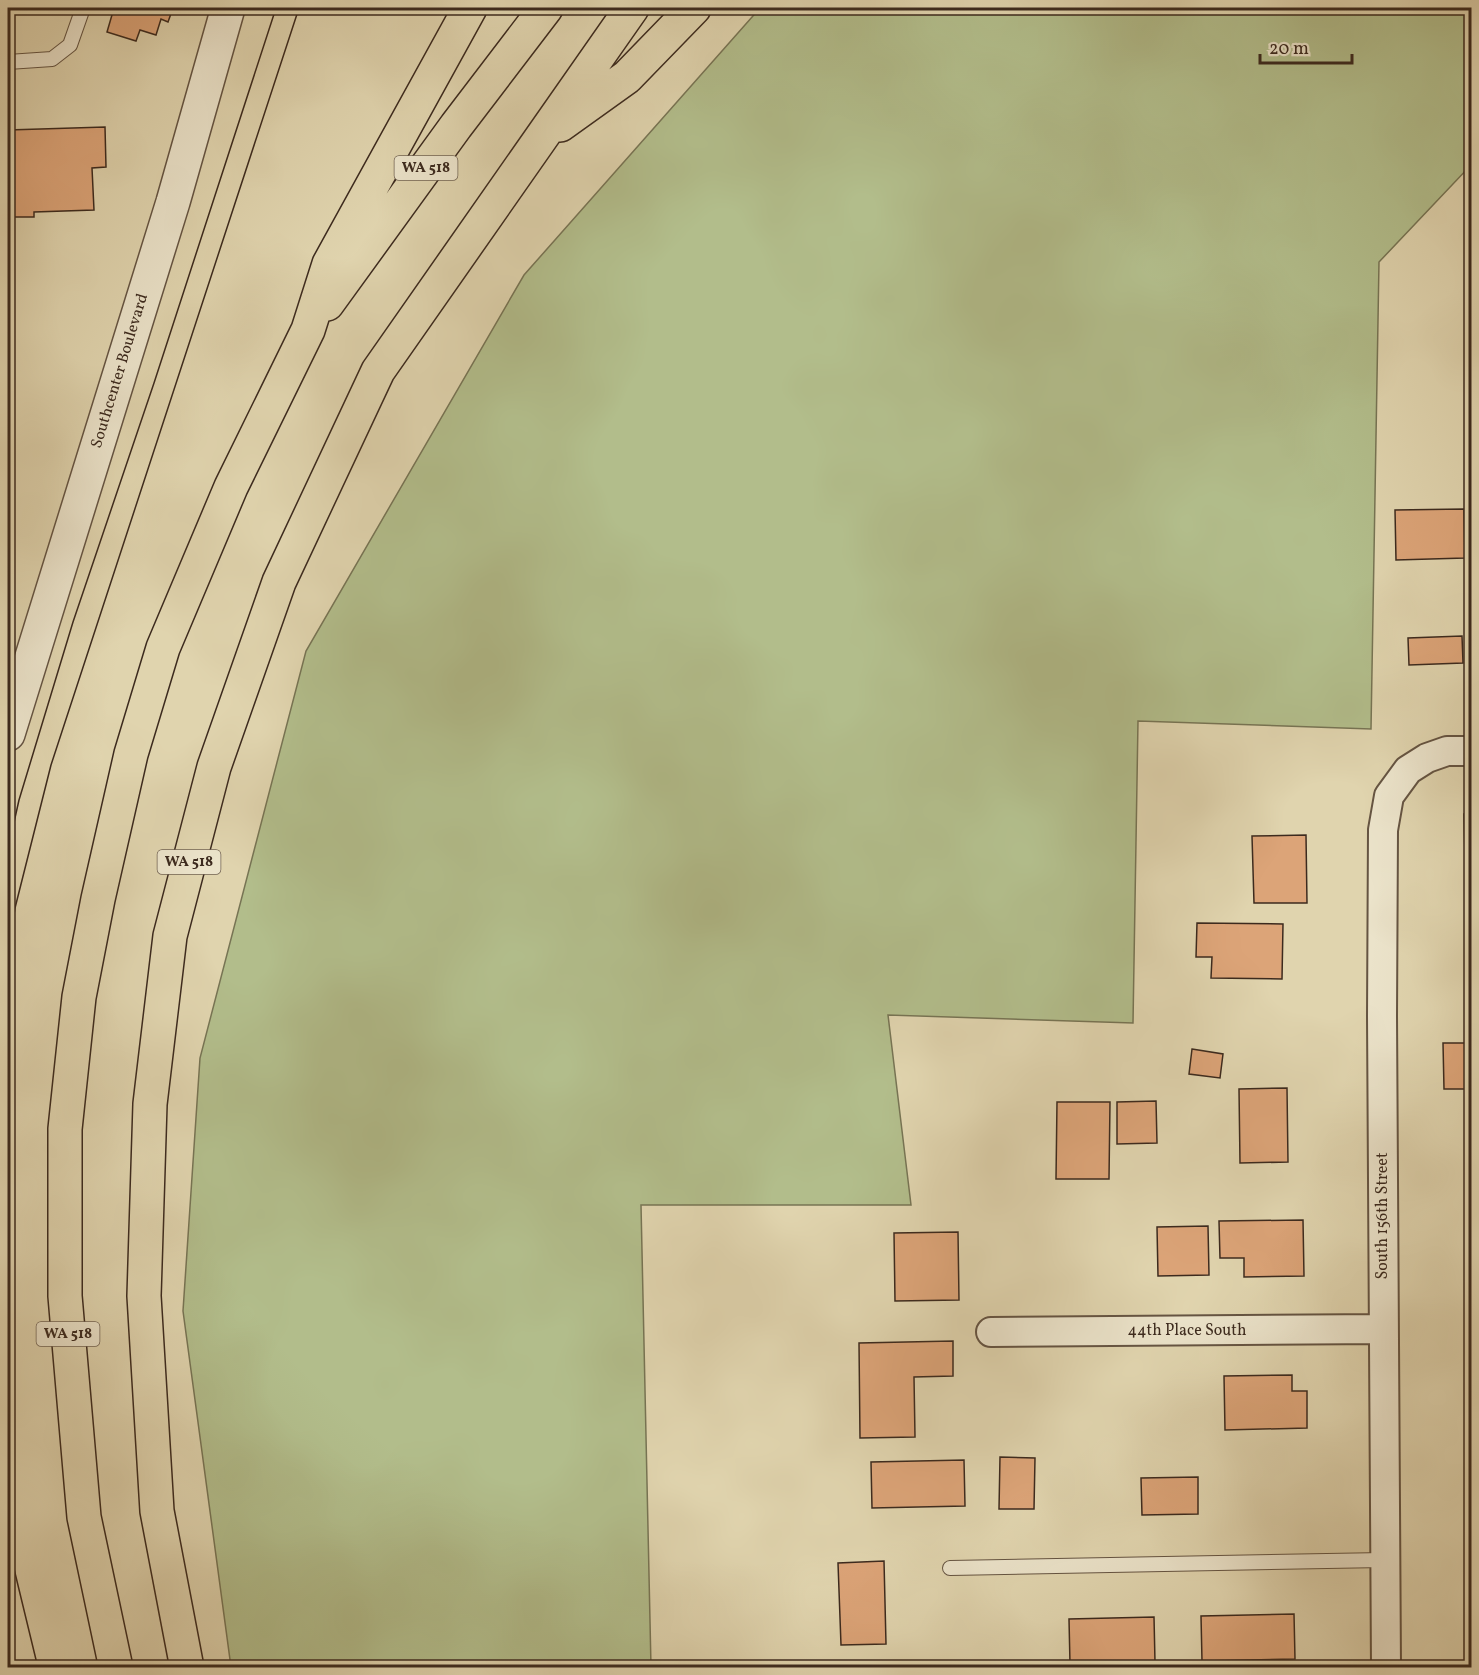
<svg xmlns="http://www.w3.org/2000/svg" width="1479" height="1675" viewBox="0 0 1479 1675" font-family="Vollkorn,serif">
<rect width="100%" height="100%" fill="#e0d4ae"/>
<filter id="stains"><feTurbulence type="fractalNoise" baseFrequency=".00333" numOctaves="4"/><feColorMatrix values="0 0 0 0 .2 0 0 0 0 .09 0 0 0 0 .02 0 0 0 .5 -.17"/></filter>
<radialGradient id="worn" r=".72"><stop offset=".6" stop-color="#630" stop-opacity="0"/><stop offset="1" stop-color="#630" stop-opacity=".3"/></radialGradient>
<!-- green -->
<path fill="#b2bd8b" stroke="#777454" stroke-width="1.5" d="M760,8H1471V165L1379,262L1371,729L1138,721L1133,1023L888,1015L911,1205H641L651,1667H231L183,1311L200,1058L306,651L524,275Z"/>
<!-- building -->
<path fill="#dca478" stroke="#3c2a1e" stroke-width="1.5" d="M114,8H173L168,22L161,19L156,35L140,30L136,41L107,32Z
M105,127L106,167L92,168L94,210L34,212V217H8V130Z
M1464,509L1465,558L1396,560L1395,510Z
M1462,636L1463,663L1409,665L1408,638Z
M1464,814H1472V901H1466Z
M1306,835L1307,903H1254L1252,836Z
M1197,923L1283,924L1282,979L1211,978L1212,957H1196Z
M1443,1043H1472V1089H1444Z
M1192,1049L1223,1054L1220,1078L1189,1074Z
M1287,1088L1288,1162L1240,1163L1239,1089Z
M1156,1101L1157,1143L1117,1144V1102Z
M1057,1102H1110L1109,1179H1056Z
M1303,1220L1304,1276L1244,1277V1258H1220L1219,1221Z
M1208,1226L1209,1275L1158,1276L1157,1227Z
M958,1232L959,1300L895,1301L894,1233Z
M953,1341V1376L914,1377L915,1437L860,1438L859,1343Z
M1292,1375V1391H1307V1428L1225,1430L1224,1376Z
M1000,1457L1035,1458L1034,1509H999Z
M964,1460L965,1506L872,1508L871,1462Z
M1198,1477V1514L1142,1515L1141,1478Z
M884,1561L886,1644L841,1645L838,1563Z
M1294,1614L1295,1659L1202,1661L1201,1616Z
M1154,1617L1155,1662L1070,1664L1069,1619Z"/>
<g fill="none" stroke-linecap="round" stroke-linejoin="round">
<!-- service casing -->
<g stroke="#655442" stroke-width="16">
<path id="service" d="M8,62L52,59L70,45L83,8
M950,1568L1384,1560"/>
</g>
<!-- minor casing -->
<g stroke="#655442" stroke-width="32">
<path id="minor" d="M991,1332L1383,1329
M1386,1668L1382,1016L1383,830L1389,796L1408,770L1427,758L1447,751H1472"/>
</g>
<!-- tertiary casing -->
<g stroke="#655442" stroke-width="36">
<path id="tertiary" d="M8,734L173,202L228,8"/>
</g>
<!-- motorway casing -->
<g stroke="#3c2a1e" stroke-width="36">
<path id="motorway" d="M560,125L627,77L694,8
M327,304L456,126L546,8
M116,1668L84,1517L65,1296V1129L79,997L98,899L131,754L163,648L231,487L308,330L329,264L470,8
M187,1668L157,1511L144,1296L150,1104L170,936L214,767L279,582L378,371L632,8"/>
</g>
<!-- service -->
<use href="#service" stroke="#ebe3ca" stroke-width="14"/>
<!-- minor -->
<use href="#minor" stroke="#ebe3ca" stroke-width="28"/>
<!-- tertiary -->
<use href="#tertiary" stroke="#ebe3ca" stroke-width="33"/>
<!-- motorway -->
<use href="#motorway" stroke="#e0d4ae" stroke-width="33"/>
<!-- tram -->
<path stroke="#3c2a1e" stroke-width="1.5" d="M8,849L19,800L73,622L154,383L276,8
M8,954L15,908L51,765L299,8
M8,1544L38,1668
M8,1634L16,1668"/>
</g>
<g text-anchor="middle" dominant-baseline="central" stroke-width="4.5" stroke-linejoin="round" paint-order="stroke">
<!-- shield labels -->
<g fill="#ebe3ca" stroke="#706252" stroke-width="1.5">
<rect x="394.5" y="156" width="63" height="24" rx="4.5"/>
<rect x="157.5" y="850" width="63" height="24" rx="4.5"/>
<rect x="36.5" y="1322" width="63" height="24" rx="4.5"/>
</g>
<g font-size="15" font-weight="bold" fill="#3c2a1e">
<text x="426" y="168">WA 518</text>
<text x="189" y="862">WA 518</text>
<text x="68" y="1334">WA 518</text>
</g>
<!-- street labels -->
<g font-size="16" fill="#3c2a1e" stroke="#ebe3ca">
<text transform="translate(120 371) rotate(-73)">Southcenter Boulevard</text>
<text transform="translate(1383 1216) rotate(-90)">South 156th Street</text>
<text x="1187" y="1331">44th Place South</text>
</g>
</g>
<!-- margin -->
<rect width="1479" height="1675" fill="none" stroke="#e0d4ae" stroke-width="30"/>
<rect x="9" y="9" width="1461" height="1657" fill="none" stroke="#3c2a1e" stroke-width="3"/>
<rect x="15" y="15" width="1449" height="1645" fill="none" stroke="#3c2a1e" stroke-width="1.5"/>
<!-- scale -->
<path d="M1260 54v9h92v-9" fill="none" stroke="#3c2a1e" stroke-width="3"/>
<text x="1269" y="54" font-size="18" fill="#3c2a1e" stroke="#ebe3ca" stroke-width="4.5" paint-order="stroke">20 m</text>
<rect width="100%" height="100%" filter="url(#stains)"/>
<rect width="100%" height="100%" fill="url(#worn)"/>
</svg>
